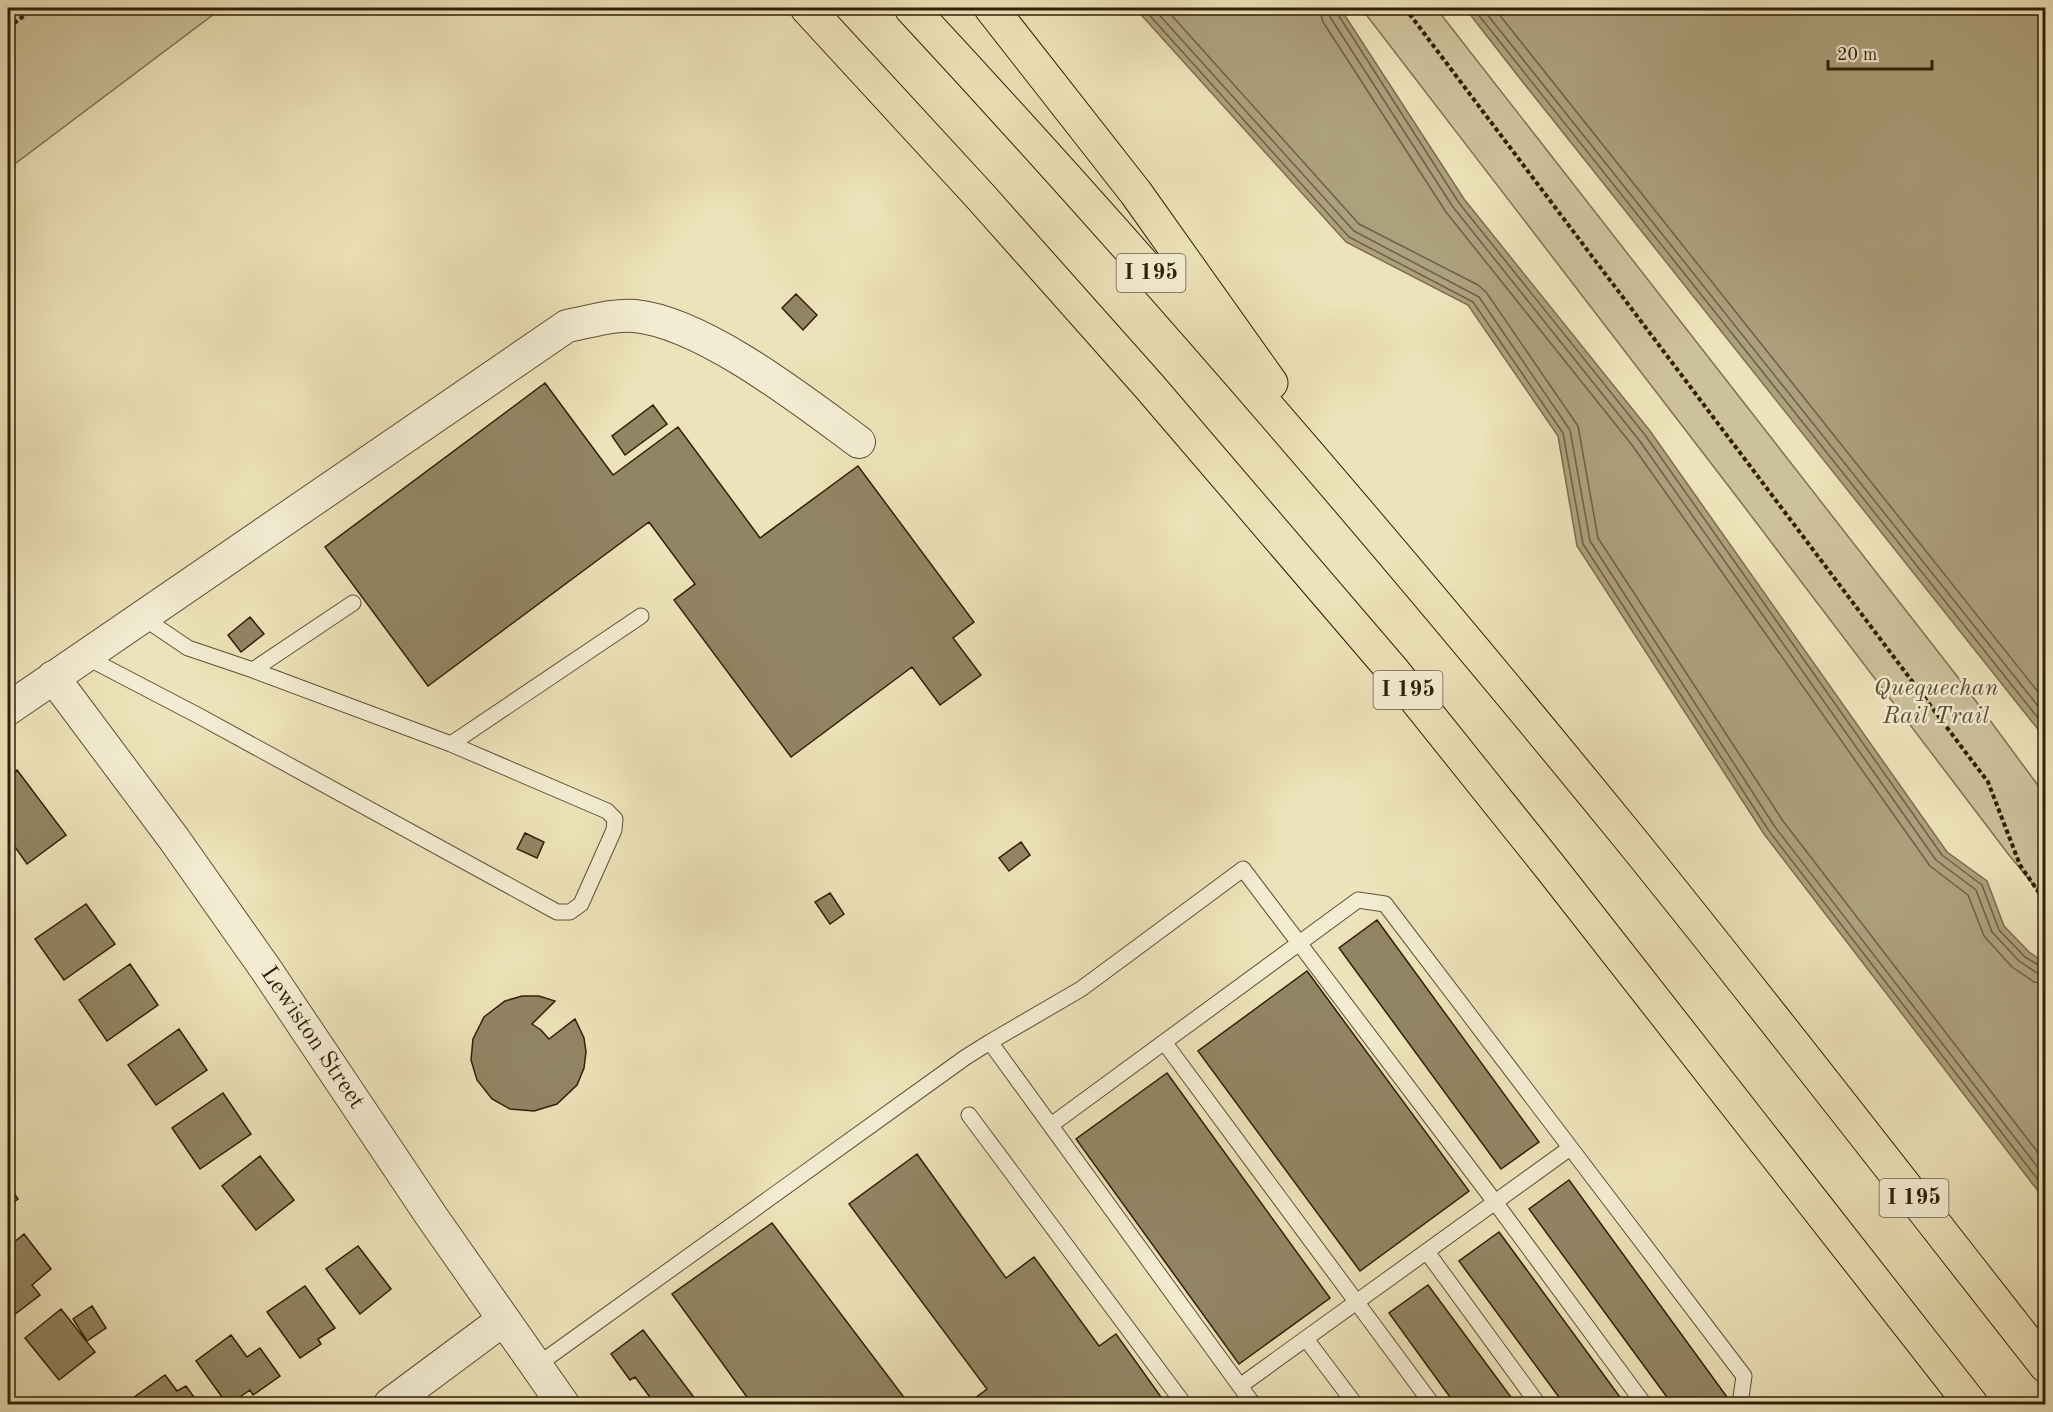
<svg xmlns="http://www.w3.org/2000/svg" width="2053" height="1412" viewBox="0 0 2053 1412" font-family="'Old Standard TT',serif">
<rect width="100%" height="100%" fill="#ede2b9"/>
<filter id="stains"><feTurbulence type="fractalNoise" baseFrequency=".00333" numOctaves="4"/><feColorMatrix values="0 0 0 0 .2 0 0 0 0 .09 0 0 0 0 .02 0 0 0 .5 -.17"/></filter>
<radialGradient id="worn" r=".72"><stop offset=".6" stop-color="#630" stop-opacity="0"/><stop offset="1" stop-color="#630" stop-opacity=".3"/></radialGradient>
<!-- green -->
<path fill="#cdc19b" stroke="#7e7052" stroke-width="1.5" d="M8,8H222L8,169Z
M1361,8H1436L1964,685L2045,795V899L2009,855L1730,488Z"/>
<!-- water -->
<path fill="#ada07d" stroke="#7b6d4e" stroke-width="1.5" d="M1135,8H1340L1464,199L1650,431L1947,852L1987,881L2004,926L2029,952L2045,963V1200L1764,834L1577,546L1558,436L1468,305L1346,242Z
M1465,8H2045V738L1522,81Z"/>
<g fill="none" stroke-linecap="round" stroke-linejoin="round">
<!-- shore -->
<path stroke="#6e6042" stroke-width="1.5" d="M1143,8L1349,237L1473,302L1563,433L1583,544L1769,831L2046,1190
M1153,8L1354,231L1479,297L1570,430L1590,541L1775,827L2046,1178
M1165,8L1359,224L1478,285L1486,292L1578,426L1598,538L1783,821L2046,1163
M1319,8L1323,22L1446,212L1632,445L1930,866L1968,895L1984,936L2012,967L2034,982L2046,984
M1328,8L1330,17L1453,207L1639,440L1936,860L1976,890L1992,932L2019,961L2037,973L2046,975
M1335,8L1337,13L1459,203L1645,435L1942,855L1982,885L1999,930L2025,957L2040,966L2046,967
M1473,8L2046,728
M1482,8L2046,716
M1494,8L2046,702"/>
</g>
<!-- building -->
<path fill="#928564" stroke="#302008" stroke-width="1.5" d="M796,294L817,315L803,330L782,308Z
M545,383L613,475L678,427L760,538L858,466L974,622L953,638L981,675L940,705L912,667L791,757L674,600L695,584L649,522L428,686L325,547Z
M653,405L667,424L625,455L612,436Z
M250,617L264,634L241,652L228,635Z
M17,770L66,835L27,864L8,837V777Z
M525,833L544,842L537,858L517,849Z
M1021,842L1030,855L1009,871L999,858Z
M830,893L844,914L830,924L815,902Z
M86,904L115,944L64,980L35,939Z
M1377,920L1539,1142L1501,1169L1339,948Z
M130,964L158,1005L107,1041L79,1000Z
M1307,971L1469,1191L1360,1271L1198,1051Z
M522,996H539L555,1001L532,1024L541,1030L549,1039L575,1019L584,1038L586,1052L584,1068L577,1085L557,1104L534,1111L510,1109L492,1099L477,1080L471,1060L473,1039L484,1017L505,1001Z
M179,1029L207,1070L156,1105L128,1065Z
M1167,1073L1330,1298L1239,1364L1076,1139Z
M223,1093L251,1134L200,1169L172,1128Z
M917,1154L1006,1278L1034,1257L1099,1346L1116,1334L1166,1404H967L987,1389L849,1204Z
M260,1156L294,1200L256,1230L222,1186Z
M1569,1180L1727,1397L1716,1404H1672L1529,1209Z
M8,1184L18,1199L8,1206Z
M772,1223L909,1404H752L672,1294Z
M1499,1232L1625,1404H1564L1459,1261Z
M24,1234L51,1269L32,1285L40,1295L14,1315L8,1306V1247Z
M358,1246L391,1289L360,1314L326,1269Z
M1428,1285L1516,1404H1455L1389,1313Z
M305,1286L335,1328L318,1339L321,1344L300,1358L267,1312Z
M92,1306L106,1328L87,1341L73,1319Z
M61,1309L95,1352L59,1380L25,1338Z
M643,1330L699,1404H655L635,1377L630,1380L611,1354Z
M231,1335L247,1357L260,1348L280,1376L253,1395L250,1390L230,1404H227L196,1361Z
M165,1375L177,1391L186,1386L199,1404H138L133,1398Z"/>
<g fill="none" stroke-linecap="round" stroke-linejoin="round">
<!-- service casing -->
<g stroke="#5f5034" stroke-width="17">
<path id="service" d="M142,617L188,648L253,670L451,744L641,616
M84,656L199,716L557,912H570L581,904L614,830L615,819L607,811L451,744
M253,670L353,603
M990,1042L1081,989L1243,869L1495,1202L1644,1404
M1164,1042L1432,1404
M969,1115L1184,1404
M1051,1125L1358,900L1385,904L1744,1376L1740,1404
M1427,1252L1538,1404
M1306,1339L1355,1404
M536,1366L966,1057L990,1042L1253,1404
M1240,1386L1570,1148"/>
</g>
<!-- minor casing -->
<g stroke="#5f5034" stroke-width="34">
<path id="minor" d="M53,677L174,839L265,968L432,1217L563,1404
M8,709L567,326C589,322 613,314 635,316C704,323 803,401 859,442
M390,1404L503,1320"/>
</g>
<!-- motorway casing -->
<g stroke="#302008" stroke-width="35">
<path id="motorway" d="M807,8L980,196L1149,386L1394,672L1551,868L1971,1404
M911,8C1159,275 1396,552 1627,835C1769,1010 1906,1188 2046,1366
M991,8L1136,193L1271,383"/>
</g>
<!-- path -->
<path stroke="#302008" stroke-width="4" stroke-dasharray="4.5 3" stroke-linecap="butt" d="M1405,8L1988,782L2020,865L2046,903
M8,28L34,8"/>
<!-- service -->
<use href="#service" stroke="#f3ecd2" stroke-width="15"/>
<!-- minor -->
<use href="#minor" stroke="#f3ecd2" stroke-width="32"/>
<!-- motorway -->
<use href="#motorway" stroke="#ede2b9" stroke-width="33"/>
</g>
<g text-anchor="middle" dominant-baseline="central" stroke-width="5" stroke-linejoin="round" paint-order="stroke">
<!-- shield labels -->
<g fill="#f3ecd2" stroke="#6a5d45" stroke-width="1.5">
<rect x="1116.5" y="254" width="69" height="38" rx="4.5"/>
<rect x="1373.5" y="671" width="69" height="38" rx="4.5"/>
<rect x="1879.5" y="1179" width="69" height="38" rx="4.5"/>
</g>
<g font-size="22" font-weight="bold" fill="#302008">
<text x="1151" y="273">I 195</text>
<text x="1408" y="690">I 195</text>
<text x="1914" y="1198">I 195</text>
</g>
<!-- park labels -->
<g font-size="24" font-style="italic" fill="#5f5034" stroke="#f3ecd2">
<text x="1936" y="689">Quequechan<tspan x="1936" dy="28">Rail Trail</tspan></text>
</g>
<!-- street labels -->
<g font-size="24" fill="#302008" stroke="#f3ecd2">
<text transform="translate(312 1038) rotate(56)">Lewiston Street</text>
</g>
</g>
<!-- margin -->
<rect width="2053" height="1412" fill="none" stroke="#ede2b9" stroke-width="30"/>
<rect x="9" y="9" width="2035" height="1394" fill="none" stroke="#302008" stroke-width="3"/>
<rect x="15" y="15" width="2023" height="1382" fill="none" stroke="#302008" stroke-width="1.5"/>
<!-- scale -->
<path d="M1828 60v9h104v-9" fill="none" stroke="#302008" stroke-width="3"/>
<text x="1837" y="60" font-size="18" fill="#302008" stroke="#f3ecd2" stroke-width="4.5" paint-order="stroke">20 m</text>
<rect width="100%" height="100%" filter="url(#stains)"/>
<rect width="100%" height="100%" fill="url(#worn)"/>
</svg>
